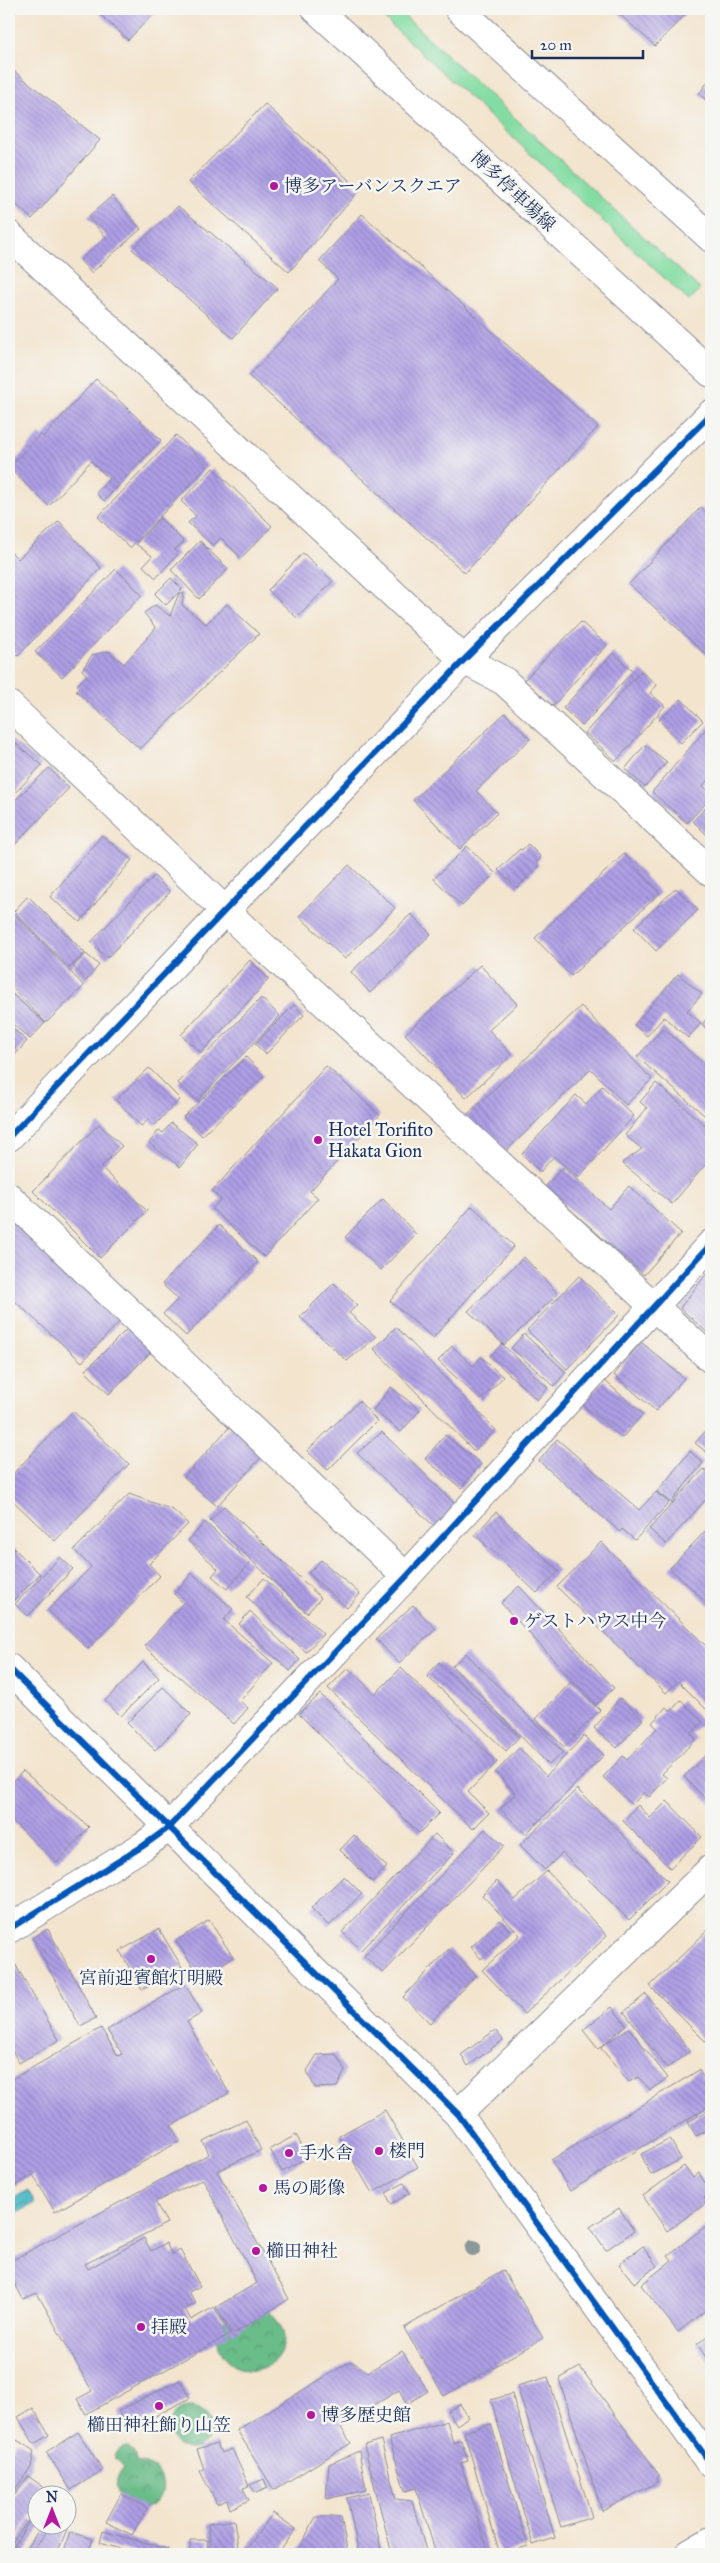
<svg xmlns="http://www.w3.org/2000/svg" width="720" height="2563" viewBox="0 0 720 2563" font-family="'IM FELL Great Primer','Noto Serif JP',serif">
<defs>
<pattern id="forest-crowns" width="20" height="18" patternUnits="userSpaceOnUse" patternTransform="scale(1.25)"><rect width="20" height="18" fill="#6abc89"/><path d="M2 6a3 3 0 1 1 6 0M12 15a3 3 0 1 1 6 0" fill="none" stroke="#569973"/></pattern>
<pattern id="water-waves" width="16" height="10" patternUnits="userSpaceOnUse" patternTransform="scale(1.25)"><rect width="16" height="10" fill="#4ab6c5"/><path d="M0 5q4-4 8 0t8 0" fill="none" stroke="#3d94a3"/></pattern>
<pattern id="building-back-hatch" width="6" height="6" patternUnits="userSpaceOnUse" patternTransform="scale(1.25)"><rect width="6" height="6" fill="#ae9fe5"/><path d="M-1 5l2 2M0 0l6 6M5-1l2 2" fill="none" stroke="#8d82bd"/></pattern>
</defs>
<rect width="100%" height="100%" fill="#f6f6f2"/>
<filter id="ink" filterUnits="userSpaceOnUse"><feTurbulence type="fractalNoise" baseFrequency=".02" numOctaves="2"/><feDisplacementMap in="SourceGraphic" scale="10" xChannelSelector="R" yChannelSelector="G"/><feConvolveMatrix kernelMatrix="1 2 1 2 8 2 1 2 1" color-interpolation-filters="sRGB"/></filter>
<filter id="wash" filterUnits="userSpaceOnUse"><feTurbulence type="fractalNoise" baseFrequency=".0096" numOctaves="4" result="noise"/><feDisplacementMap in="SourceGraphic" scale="20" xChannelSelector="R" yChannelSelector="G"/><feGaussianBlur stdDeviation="1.12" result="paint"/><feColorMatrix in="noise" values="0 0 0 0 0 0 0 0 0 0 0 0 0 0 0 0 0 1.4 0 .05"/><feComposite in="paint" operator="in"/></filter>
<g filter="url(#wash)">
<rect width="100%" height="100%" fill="#f3e4ce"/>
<!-- grass -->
<path fill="#83dda3" stroke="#4f8680" d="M374,9H397L700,289L689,301Z"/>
<!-- forest -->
<path fill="url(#forest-crowns)" stroke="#427674" d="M233,2310L270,2311C279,2321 288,2334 282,2348C261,2400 186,2351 233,2310Z
M169 2428a21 21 0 1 1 42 0a21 21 0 1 1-42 0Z
M127,2447C134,2451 136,2454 135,2462C173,2464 168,2508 143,2508C137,2508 130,2505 124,2503C115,2491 113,2480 124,2468L115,2459C116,2451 119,2449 127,2447Z"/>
<!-- water -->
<path fill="url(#water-waves)" stroke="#327292" d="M28,2190L35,2203L9,2218V2201Z"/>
<g id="blocks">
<!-- building -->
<path fill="url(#building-back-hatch)" d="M94,9H158L128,40Z
M614,9H690L655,46Z
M9,67L100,140L32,219L9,198V182L15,175L9,169Z
M711,77V104L699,94Z
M265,104L360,190L289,272L188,182Z
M112,196L141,229L91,273L80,260L106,237L88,217Z
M178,206L278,288L233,338L132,249Z
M362,214L598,427L465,573L249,376L338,279L319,261Z
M96,379L161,440L104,501L96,493L109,479L91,461L49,506L9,468L40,434L43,437Z
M176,435L208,466L130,548L98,517Z
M213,468L272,526L241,558L221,538L213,546L188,523L196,516L181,501Z
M701,507L711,517V659L629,584Z
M160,518L184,542L174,550L178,554L156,578L143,566L152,556L136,544Z
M59,521L101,568L18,656L9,647V550L18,559Z
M200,541L228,569L199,599L171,570Z
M303,553L333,581L297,618L268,590Z
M116,569L142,595L62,677L35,652Z
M171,578L182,589L166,605L155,594Z
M179,593H184L182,605L206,624L227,604L259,634L140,749L76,691L79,687L77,685L87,675L82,670L92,655L108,651L124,664L156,628L144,613L155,605L170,616Z
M581,622L607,645L553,706L524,680Z
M613,653L633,671L582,726L563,708Z
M641,671L657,685L650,693L665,706L616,761L585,733Z
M681,699L703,721L681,743L659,720Z
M505,713L530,739L476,791L497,813L460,849L413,800Z
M711,723V776L703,786L711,793V798L687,823L652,792Z
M9,738L42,765L9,799Z
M645,745L667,762L645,787L625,769Z
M49,768L69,788L9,851V806Z
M711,802V839L693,821Z
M102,835L132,860L80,922L50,897Z
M528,844L541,857L536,863L539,865L517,888L498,870L520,849L522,850Z
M467,846L495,873L462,906L434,879Z
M624,854L660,893L571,976L535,938Z
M349,865L395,908L345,959L299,916Z
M154,876L170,892L107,958L91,942Z
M676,888L698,910L656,951L634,928Z
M28,896L85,953L69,968L14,911Z
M13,912L84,986L46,1023L9,985V916Z
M411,914L431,934L370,993L351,972Z
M86,954L99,965L86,981L73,966Z
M250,960L269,979L201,1053L181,1035Z
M480,965L517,1004L489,1030L512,1055L466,1098L405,1034Z
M678,974L702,994L687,1011L701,1023L688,1038L664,1017L647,1036L634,1025Z
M9,991L45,1023L30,1039L9,1021Z
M261,998L280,1016L197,1101L178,1083Z
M294,1005L304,1015L266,1054L255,1044Z
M581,1006L652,1079L626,1105L591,1069L502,1155L465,1117Z
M711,1014V1034L702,1024Z
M9,1025L27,1041L9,1062Z
M663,1028L704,1064L711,1056V1121L637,1057Z
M246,1057L264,1076L202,1136L183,1117Z
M326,1066L380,1115L310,1191L318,1198L264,1257L212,1209L221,1199L212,1191Z
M149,1068L180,1099L155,1125L149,1119L141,1126L116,1100Z
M656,1083L711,1130V1158L672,1204L622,1163L642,1149L625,1135L647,1108L640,1102Z
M602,1086L634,1116L578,1178L554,1156L540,1172L522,1154L576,1095L586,1104Z
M171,1123L198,1144L180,1167L149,1143L159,1130L163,1133Z
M99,1124L122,1146L101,1167L147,1211L100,1258L33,1191Z
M563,1167L609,1209L629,1186L681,1233L644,1275L545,1187Z
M383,1199L416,1234L381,1270L345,1237Z
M472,1206L514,1246L433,1338L390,1301Z
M10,1219L122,1319L82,1362L9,1296Z
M219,1225L258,1262L186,1336L163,1314L178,1299L162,1284Z
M524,1257L558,1294L504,1345L468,1311Z
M711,1268V1336L680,1308Z
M579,1276L619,1315L567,1369L527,1330Z
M334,1283L357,1305L349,1313L376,1337L347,1361L300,1317Z
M129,1327L153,1350L109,1394L85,1371Z
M396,1327L496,1430L474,1451L374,1349Z
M524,1334L566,1372L554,1386L511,1348Z
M641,1342L684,1378L656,1411L614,1375Z
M502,1344L548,1388L537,1400L490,1356Z
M452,1346L473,1366L481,1357L503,1377L481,1400L438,1361Z
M604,1380L643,1414L622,1438L582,1404Z
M391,1387L420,1410L401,1432L373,1410Z
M359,1401L377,1421L328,1470L307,1451Z
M73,1411L129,1464L55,1541L9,1497V1478Z
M235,1421L268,1450L217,1506L184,1477Z
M711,1425V1456L695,1443Z
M382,1432L456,1505L437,1529L357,1453Z
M445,1435L481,1464L461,1488L425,1459Z
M557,1439L639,1510L656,1492L669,1503L635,1540L622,1529L620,1532L539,1461Z
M690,1451L703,1463L671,1503L657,1492Z
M704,1469L711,1475V1494L666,1544L649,1529Z
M129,1494L173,1510L188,1524L149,1564L160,1576L88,1649L48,1610L91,1567L74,1550Z
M224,1506L321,1598L307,1613L210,1521Z
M496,1512L559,1571L537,1593L475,1535Z
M205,1522L250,1563L227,1589L212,1576L218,1569L188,1541Z
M711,1525V1607L670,1568Z
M601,1542L711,1651V1714L678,1681L666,1693L557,1587Z
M14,1548L40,1574L9,1605V1554Z
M60,1557L73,1569L28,1616L15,1604Z
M321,1560L360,1594L347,1608L308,1573Z
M192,1573L233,1609L224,1620L273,1663L240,1701L248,1708L234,1724L144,1646L183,1603L174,1594Z
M264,1578L323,1634L306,1652L247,1597Z
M519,1586L614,1688L596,1705L501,1603Z
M413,1605L436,1629L399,1663L376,1639Z
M250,1611L300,1660L290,1671L239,1624Z
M466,1653L563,1752L549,1765L452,1666Z
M143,1662L159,1678L121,1716L105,1701Z
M439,1662L519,1737L506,1751L427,1676Z
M348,1668L375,1694L401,1668L497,1762L468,1792L489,1813L473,1829L328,1688Z
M571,1682L600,1710L564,1747L536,1719Z
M163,1687L191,1714L155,1750L127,1723Z
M320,1694L439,1813L419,1833L299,1714Z
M620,1698L643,1719L617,1748L594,1728Z
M681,1700L703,1722L691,1734L696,1739L662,1774L667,1778L649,1797L644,1792L632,1805L603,1777L623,1756L627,1760L657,1728L652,1723L666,1707L671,1711Z
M584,1736L604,1755L526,1834L500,1809L516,1793L495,1773L519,1748L546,1776Z
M711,1749V1804L684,1777Z
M23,1771L89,1827L57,1863L9,1818V1786Z
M577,1789L668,1881L629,1920L562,1853L545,1870L520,1845Z
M667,1801L702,1837L670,1868L623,1821L638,1805L650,1818Z
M485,1829L504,1846L383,1973L364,1956Z
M435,1834L454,1853L361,1950L342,1932Z
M354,1835L387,1867L372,1882L340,1850Z
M547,1871L607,1936L524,2014L482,1970L520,1935L482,1895L497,1881L515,1900Z
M344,1876L362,1894L329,1926L311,1908Z
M209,1920L233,1957L201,1978L176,1941Z
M500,1920L511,1931L481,1959L471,1947Z
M711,1927V2047L650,1986Z
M48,1929L96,2018L80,2026L32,1938Z
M159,1929L182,1967L142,1990L120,1951Z
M449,1949L476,1975L430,2023L403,1997Z
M11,1957L59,2040L19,2063L9,2045V1959Z
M185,1984L202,2013L187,2022L229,2093L171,2126L180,2141L55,2212L33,2175L9,2189V2116L12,2114L9,2109V2081L101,2028L118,2056L122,2054L107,2030Z
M646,1994L690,2051L667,2068L624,2012Z
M612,2007L626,2025L598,2049L583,2030Z
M629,2028L668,2078L650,2090L638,2077L629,2082L600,2047Z
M495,2030L503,2040L468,2066L461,2055Z
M336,2054L345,2071L337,2087L315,2088L307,2071L317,2055Z
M699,2070L711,2090V2105L570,2191L551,2160Z
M711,2109V2128L696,2136L688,2122Z
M385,2110L418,2167L372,2193L339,2136Z
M246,2120L261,2150L217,2171L289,2299L233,2334L216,2307L257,2283L203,2179L155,2202L167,2223L85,2264L88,2269L144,2238L151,2251L166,2243L172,2255L180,2250L200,2286L189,2292L196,2303L185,2309L191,2320L214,2307L230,2334L86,2414L77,2399L92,2391L37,2293L23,2299L9,2273V2262L209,2154L203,2141Z
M296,2135L308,2157L282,2172L270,2149Z
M670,2139L681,2159L651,2175L641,2154Z
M684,2166L693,2178L699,2173L711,2193L704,2198L708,2202L667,2231L643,2196Z
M404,2183L410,2193L391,2204L386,2193Z
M619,2208L634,2231L606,2250L590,2227Z
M710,2223L711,2306L678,2332L641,2285L672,2260L668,2255Z
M643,2246L657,2266L634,2283L619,2264Z
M503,2270L543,2338L444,2396L404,2328Z
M711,2334V2365L697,2344Z
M402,2351L428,2391L407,2404L399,2390L340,2426L351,2443L274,2490L237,2430L351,2361L368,2372Z
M580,2367L659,2475L656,2483L602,2511L559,2379Z
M548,2377L592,2517L561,2527L517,2386Z
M180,2380L190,2398L128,2430L118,2411Z
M512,2394L555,2538L533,2545L491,2400Z
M460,2404L468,2417L457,2425L448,2411Z
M33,2408L49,2435L34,2444L18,2417Z
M447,2421L453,2443L461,2440L468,2461L461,2463L489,2554H436L416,2488L405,2491L389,2438Z
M491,2424L528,2546L500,2554L464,2432Z
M78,2432L103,2470L71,2490L46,2452Z
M17,2440L34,2451L31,2467L9,2498V2452Z
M381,2440L396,2499L412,2501L427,2554H392L364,2445Z
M217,2443L221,2453L232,2449L249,2486L243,2488L249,2500L230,2509L227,2500L217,2504L200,2471L204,2469L197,2449Z
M359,2451L366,2490L326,2499L329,2464Z
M28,2476L49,2491L45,2496H38V2507L9,2547V2503Z
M264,2479L268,2488L256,2493L250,2485Z
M369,2493L382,2554H359L347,2498Z
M121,2494L147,2508L132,2535L106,2522Z
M273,2513L296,2529L278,2554H243Z
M316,2517H341L348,2554H296Z
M68,2518L71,2519L57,2554H30L51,2526H68Z
M30,2520L41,2526L24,2554H9Z
M234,2520L239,2554H212L208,2524Z
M103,2531L168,2549L167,2554H139L100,2543Z
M70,2532L93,2539L88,2554H63Z
M190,2540H208V2554H190Z"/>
</g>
</g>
<g filter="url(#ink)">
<use href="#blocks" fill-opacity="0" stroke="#878a96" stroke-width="1"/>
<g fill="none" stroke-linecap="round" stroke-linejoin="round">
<!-- minor casing -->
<g stroke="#878a96" stroke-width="30">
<path id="minor" d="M9,235L464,660L504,681L711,872
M9,705L254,938L711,1359
M9,1197L406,1577
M9,1668L458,2114L711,2464
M9,1929L143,1846L168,1828L406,1577L711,1244
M458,2114L711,1869"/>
</g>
<!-- tertiary casing -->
<g stroke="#878a96" stroke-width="30">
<path id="tertiary" d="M9,1137L464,660L711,414"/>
</g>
<!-- primary casing -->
<g stroke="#878a96" stroke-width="30">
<path id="primary" d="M316,9L711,373
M459,9L711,238"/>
</g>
<!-- trunk casing -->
<g stroke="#878a96" stroke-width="30">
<path id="trunk" d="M689,2554L711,2541"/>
</g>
<!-- minor -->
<use href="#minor" stroke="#fff" stroke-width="28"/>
<!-- tertiary -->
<use href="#tertiary" stroke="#fff" stroke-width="28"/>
<!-- primary -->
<use href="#primary" stroke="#fff" stroke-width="28"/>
<!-- trunk -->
<use href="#trunk" stroke="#fff" stroke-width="28"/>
<!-- cycleway casing -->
<g stroke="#f6f6f2" stroke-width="9">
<path id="cycleway" d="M9,1137L464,660L711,414
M9,1668L458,2114L711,2464
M9,1929L143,1846L168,1828L406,1577L711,1244"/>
</g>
<!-- cycleway -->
<use href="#cycleway" stroke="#0057b8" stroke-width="6"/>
</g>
<!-- trees -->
<circle fill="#8a989a" cx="473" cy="2248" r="8"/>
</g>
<!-- markers -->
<g fill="#b5179e" stroke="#f6f6f2" stroke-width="2">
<circle cx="274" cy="186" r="5"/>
<circle cx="318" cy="1140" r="5"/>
<circle cx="514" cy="1621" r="5"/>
<circle cx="151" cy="1959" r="5"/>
<circle cx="379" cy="2151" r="5"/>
<circle cx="289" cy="2153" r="5"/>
<circle cx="263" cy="2188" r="5"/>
<circle cx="256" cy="2251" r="5"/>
<circle cx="141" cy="2327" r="5"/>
<circle cx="159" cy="2406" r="5"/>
<circle cx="311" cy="2415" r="5"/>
</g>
<g text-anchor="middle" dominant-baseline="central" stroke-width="5" stroke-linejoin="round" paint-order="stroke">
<!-- poi labels -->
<g font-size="18" fill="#1b2f5e" stroke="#f6f6f2" text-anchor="start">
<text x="284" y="186">博多アーバンスクエア</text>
<text x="328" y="1130">Hotel Torifito<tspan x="328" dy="21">Hakata Gion</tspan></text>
<text x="524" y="1621">ゲストハウス中今</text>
<text x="151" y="1978" text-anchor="middle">宮前迎賓館灯明殿</text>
<text x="389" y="2151">楼門</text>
<text x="299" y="2153">手水舎</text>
<text x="273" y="2188">馬の彫像</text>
<text x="266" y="2251">櫛田神社</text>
<text x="151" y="2327">拝殿</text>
<text x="321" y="2415">博多歴史館</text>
<text x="159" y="2425" text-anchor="middle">櫛田神社飾り山笠</text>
</g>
<!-- street labels -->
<g font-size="18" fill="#1b2f5e" stroke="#f6f6f2">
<text transform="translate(513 191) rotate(43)">博多停車場線</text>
</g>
</g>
<!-- margin -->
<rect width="720" height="2563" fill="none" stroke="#f6f6f2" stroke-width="30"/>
<!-- north arrow -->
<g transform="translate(52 2510)"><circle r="24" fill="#f6f6f2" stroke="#9ea6b7"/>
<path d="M0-4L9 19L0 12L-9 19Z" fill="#b5179e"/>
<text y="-8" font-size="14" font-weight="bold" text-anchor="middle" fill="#1b2f5e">N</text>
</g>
<!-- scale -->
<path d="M532 50v8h111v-8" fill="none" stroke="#1b2f5e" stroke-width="2.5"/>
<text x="540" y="50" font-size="15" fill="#1b2f5e" stroke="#f6f6f2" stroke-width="4" paint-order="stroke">20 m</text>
</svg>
